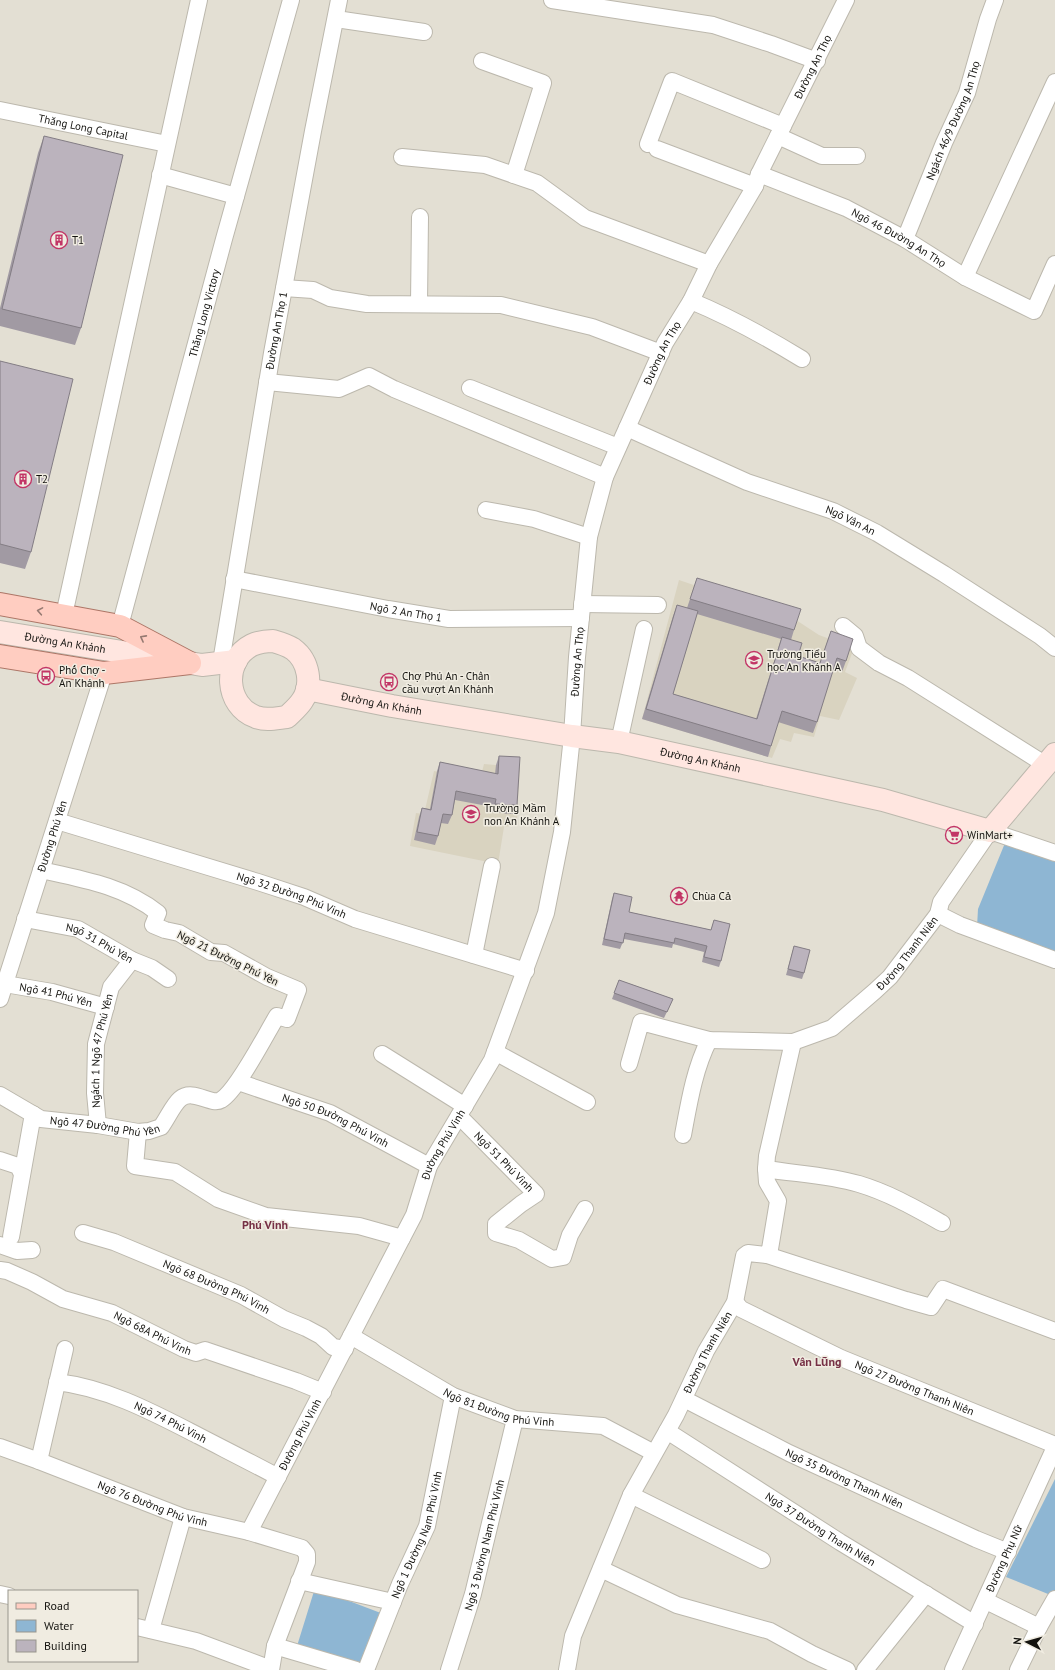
<svg xmlns="http://www.w3.org/2000/svg" width="1055" height="1670" viewBox="0 0 1055 1670" font-family="'PT Sans',sans-serif">
<rect width="100%" height="100%" fill="#e3dfd3"/>
<!-- built -->
<path fill="#d9d3c0" d="M679,580L796,620L819,635L854,648L845,672L857,678L839,720L820,716L814,737L794,733L791,742L780,739L772,758L642,719Z
M484,764L520,767L517,819H511L510,826L504,827L498,864L410,846L416,813L424,814L434,771L480,780Z"/>
<!-- water -->
<path fill="#8eb6d3" d="M1005,843L1055,859V960L977,927L978,909Z
M1055,1479V1594L1053,1596L1006,1577Z
M315,1588L386,1615L363,1669L297,1646Z"/>
<g fill="none" stroke-linecap="round" stroke-linejoin="round">
<!-- street casing -->
<g stroke="#bcb8ad" stroke-width="18">
<g id="street">
<path d="M552,0L713,25L771,44L817,61"/>
<path d="M336,19L424,32"/>
<path d="M482,61L543,83L514,175"/>
<path id="s1" d="M0,110L167,144"/>
<path d="M778,136L822,156H857"/>
<path d="M648,144L672,81L783,126"/>
<path d="M657,149L755,186"/>
<path d="M402,157L485,165L537,183L585,218L709,264"/>
<path id="s2" d="M759,174L846,208L905,239L965,277L1034,311L1055,264"/>
<path d="M160,175L236,196"/>
<path id="s3" d="M905,239L944,143L967,93L988,19L995,0"/>
<path d="M965,277L1055,82"/>
<path d="M284,288L313,290L330,298L367,304L501,305L592,327L661,353"/>
<path d="M691,301C730,317 766,337 802,359"/>
<path d="M419,304L420,217"/>
<path d="M267,382L339,389L369,376L394,389L605,477"/>
<path d="M470,388L618,447"/>
<path id="s4" d="M627,428L747,482L833,511L877,533L944,574L1040,636L1055,648"/>
<path d="M486,510L534,519L589,537"/>
<path id="s5" d="M234,579L388,609L449,619L581,618"/>
<path d="M582,604L658,605"/>
<path d="M64,615L199,0"/>
<path id="s6" d="M120,626L224,239L291,0"/>
<path d="M843,626L855,636L859,648L879,663L908,678L1046,765"/>
<path id="s7" d="M221,662L272,353L313,131L339,0"/>
<path d="M619,742L644,629"/>
<path id="s8" d="M57,821L258,882L304,897L355,919L526,971"/>
<path d="M938,914L960,925L1055,960"/>
<path id="s9" d="M25,919L78,929L132,960L152,968L168,979"/>
<path d="M474,955L492,866"/>
<path id="s10" d="M5,984L52,992L106,1007"/>
<path id="s11" d="M0,999L104,673"/>
<path d="M495,1052L587,1102"/>
<path d="M382,1054L465,1106"/>
<path id="s12" d="M629,1064L641,1022L709,1040L793,1042L832,1028L875,991L890,977L938,914L941,902L990,831L1055,853"/>
<path id="s13" d="M238,1082L330,1113L429,1166"/>
<path id="s14" d="M0,1095L41,1119L98,1125L138,1132L149,1131L161,1127C167,1119 173,1105 180,1099C193,1088 211,1106 221,1100C237,1091 266,1034 277,1016L287,1019L298,990L267,977L224,953L211,952L179,933L165,930L153,925L158,913C124,886 82,879 41,870"/>
<path id="s15" d="M459,1116L536,1194L521,1204L496,1224V1233L519,1240L552,1259L563,1257L570,1235L585,1209"/>
<path id="s16" d="M98,1125L95,1093L96,1044L111,987L132,960"/>
<path d="M138,1132L135,1166L175,1172L218,1199L266,1216L359,1226L402,1238"/>
<path d="M683,1135C689,1103 694,1070 709,1040"/>
<path d="M0,1160L18,1166L22,1174"/>
<path d="M766,1169C797,1174 829,1175 859,1184C889,1193 915,1208 942,1223"/>
<path id="s17" d="M83,1233L114,1242L241,1295L284,1319L306,1328L321,1336L333,1347L345,1349"/>
<path d="M11,1237L33,1114"/>
<path d="M0,1245L17,1251L32,1250"/>
<path d="M767,1255L906,1300L931,1307L943,1289L1055,1331"/>
<path id="s18" d="M0,1270L7,1271L32,1282L63,1299L112,1313L184,1349L196,1353L205,1350L296,1381L323,1392"/>
<path id="s19" d="M735,1302L741,1309L841,1358L1055,1445"/>
<path id="s20" d="M351,1336L453,1396L515,1419L603,1426L654,1453"/>
<path id="s21" d="M57,1382C108,1388 154,1413 199,1436C226,1450 252,1463 278,1477"/>
<path id="s22" d="M684,1399L789,1453L976,1539L1008,1552"/>
<path id="s23" d="M667,1431L840,1542L975,1624"/>
<path id="s24" d="M0,1447L39,1461L183,1517L249,1532L302,1548L307,1554V1562L275,1646L271,1670"/>
<path d="M39,1461L65,1349"/>
<path d="M631,1495L762,1560"/>
<path id="s25" d="M249,1532L414,1215L429,1166L492,1060L546,913L562,832L572,736L577,657L589,537L605,477L665,343L691,301L709,264L755,186L759,174L846,0"/>
<path d="M601,1569L677,1605L770,1631L812,1654L847,1670"/>
<path d="M299,1581L393,1602"/>
<path d="M0,1594L9,1596"/>
<path d="M986,1601L1039,1627"/>
<path d="M137,1627L196,1641L271,1669"/>
<path d="M151,1630L183,1517"/>
<path d="M275,1646L356,1670"/>
<path id="s26" d="M366,1670L400,1584L427,1526L453,1396"/>
<path id="s27" d="M449,1670L473,1594L515,1419"/>
<path id="s28" d="M567,1670L573,1636L631,1495L676,1415L706,1351L735,1302L744,1256L748,1253L767,1255L770,1249L778,1201L767,1182L766,1169L767,1156L793,1042"/>
<path d="M865,1670L926,1594"/>
<path id="s29" d="M953,1670L1055,1447"/>
<path d="M1018,1670L1039,1627L1055,1599"/>
</g>
</g>
<!-- secondary casing -->
<g stroke="#bcb8ad" stroke-width="24">
<g id="secondary">
<path id="s30" d="M0,632L202,665L236,661"/>
<path d="M273,641C280,643 287,645 293,649C309,661 313,685 302,701C298,707 292,712 287,717C277,718 266,721 256,717C225,706 222,660 252,645C259,642 265,641 273,641Z"/>
<path id="s31" d="M307,689L392,706L572,736L619,742L883,800L990,831L1055,754"/>
</g>
</g>
<!-- primary casing -->
<g stroke="#ad7667" stroke-width="24">
<path id="primary" d="M0,604L120,626L190,663
M0,656L104,673L190,663"/>
</g>
<!-- street -->
<use href="#street" stroke="#fff" stroke-width="16"/>
<!-- secondary -->
<use href="#secondary" stroke="#ffe6e0" stroke-width="22"/>
<!-- primary -->
<use href="#primary" stroke="#ffcdc1" stroke-width="22"/>
</g>
<!-- wall -->
<path fill="#a19aa3" fill-rule="evenodd" d="M44,136L81,328L75,345L0,326V308L38,153Z
M0,361L31,552L25,569L0,563Z
M697,578L794,630L791,640L798,656L820,663L831,631L846,661L842,672L833,669L817,722L813,733L778,722L768,757L642,719L673,616L677,605L687,608ZM697,614L781,639L756,719L673,694Z
M499,756L517,805L514,814L492,812L493,807L455,800L452,815L448,824L441,823L438,836L435,845L414,840L419,817L422,808L430,809L437,771L440,762L495,774L496,765Z
M614,893L629,912L711,930L714,920L721,961L719,967L702,962L704,952L673,944L672,948L624,939L620,949L602,945L612,899Z
M794,946L804,973L802,979L786,975Z
M619,980L673,999L664,1018L612,999Z"/>
<!-- shaded-wall -->
<path fill="#837d84" d="M495,804L517,805L514,814L492,812Z"/>
<!-- building -->
<path fill="#bbb3bd" stroke="#837d84" d="M44,136L123,155L81,328L2,309Z
M0,361L73,379L31,552L0,544Z
M697,578L801,609L794,630L690,599Z
M677,605L698,611L673,694L757,719L782,637L802,643L798,656L820,663L831,631L853,639L846,661L837,658L817,722L782,711L771,746L646,709Z
M499,756L520,757L517,805L495,804L496,799L456,791L452,815L443,814L438,836L417,832L422,808L431,810L440,762L498,774Z
M614,893L632,897L629,912L711,930L714,920L730,924L721,961L704,957L707,946L675,938L674,943L625,933L623,943L604,939Z
M794,946L810,950L804,973L788,969Z
M619,980L673,999L667,1012L614,993Z"/>
<!-- one-way arrows -->
<defs><path id="oneway-chevron" d="M-2-3.5L2.5 0L-2 3.5" fill="none" stroke-width="1.6" stroke-linecap="round" stroke-linejoin="round"/></defs>
<g stroke="#957971">
<use href="#oneway-chevron" transform="translate(40 611) rotate(-170)"/>
<use href="#oneway-chevron" transform="translate(143 638) rotate(-152)"/>
</g>
<!-- icons -->
<defs>
<g id="building-ring" transform="scale(0.9)"><circle r="9.5" fill="#f0ece1" stroke="#c23566" stroke-width="1.5"/><path d="M-4-6H4V6H1V3H-1V6H-4ZM-2.5-4.3h1.7v1.8h-1.7ZM.8-4.3h1.7v1.8H.8ZM-2.5-1h1.7V.8h-1.7ZM.8-1h1.7V.8H.8Z" fill="#c23566"/></g>
<g id="school-ring" transform="scale(0.9)"><circle r="9.5" fill="#f0ece1" stroke="#c23566" stroke-width="1.5"/><path d="M0-5L7-2L0 1L-7-2ZM-4 1L0 2.5L4 1V4Q0 6-4 4Z" fill="#c23566"/></g>
<g id="bus-ring" transform="scale(0.9)"><circle r="9.5" fill="#f0ece1" stroke="#c23566" stroke-width="1.5"/><path d="M-5-6H5V4H4V6H2V4H-2V6H-4V4H-5ZM-3.5-4V0h7V-4ZM-3.5 1.2v1.5H-2V1.2ZM2 1.2v1.5H3.5V1.2Z" fill="#c23566"/></g>
<g id="supermarket-ring" transform="scale(0.9)"><circle r="9.5" fill="#f0ece1" stroke="#c23566" stroke-width="1.5"/><path d="M-6-5.5h2.5l.6 2H6L4.5 2H-2.5L-4.4-4H-6ZM-1.5 3.2a1.3 1.3 0 1 0 .1 0ZM3 3.2a1.3 1.3 0 1 0 .1 0Z" fill="#c23566"/></g>
<g id="temple-ring" transform="scale(0.9)"><circle r="9.5" fill="#f0ece1" stroke="#c23566" stroke-width="1.5"/><path d="M0-6L5-2H3V0L6.5 2.5H4V6H1.5V3h-3V6H-4V2.5H-6.5L-3 0V-2H-5Z" fill="#c23566"/></g>
</defs>
<g fill-rule="evenodd">
<use href="#building-ring" x="59" y="240"/>
<use href="#building-ring" x="23" y="479"/>
<use href="#school-ring" x="754" y="660"/>
<use href="#bus-ring" x="46" y="676"/>
<use href="#bus-ring" x="389" y="682"/>
<use href="#school-ring" x="471" y="814"/>
<use href="#supermarket-ring" x="954" y="835"/>
<use href="#temple-ring" x="679" y="896"/>
</g>
<g text-anchor="middle" dominant-baseline="central" stroke-width="3" stroke-linejoin="round" paint-order="stroke">
<!-- street labels -->
<g font-size="11" fill="#14130f" stroke="#f0ece1">
<text stroke="none"><textPath href="#s25" startOffset="1590">Đường An Thọ</textPath></text>
<text stroke="none"><textPath href="#s3" startOffset="128">Ngách 46/9 Đường An Thọ</textPath></text>
<text stroke="none"><textPath href="#s1" startOffset="85">Thăng Long Capital</textPath></text>
<text stroke="none"><textPath href="#s2" startOffset="154">Ngõ 46 Đường An Thọ</textPath></text>
<text stroke="none"><textPath href="#s6" startOffset="324">Thăng Long Victory</textPath></text>
<text stroke="none"><textPath href="#s7" startOffset="336">Đường An Thọ 1</textPath></text>
<text stroke="none"><textPath href="#s25" startOffset="1266">Đường An Thọ</textPath></text>
<text stroke="none"><textPath href="#s4" startOffset="242">Ngõ Vân An</textPath></text>
<text stroke="none"><textPath href="#s5" startOffset="175">Ngõ 2 An Thọ 1</textPath></text>
<text stroke="none"><textPath href="#s30" startOffset="66">Đường An Khánh</textPath></text>
<text stroke="none"><textPath href="#s25" startOffset="942">Đường An Thọ</textPath></text>
<text stroke="none"><textPath href="#s31" startOffset="76">Đường An Khánh</textPath></text>
<text stroke="none"><textPath href="#s31" startOffset="400">Đường An Khánh</textPath></text>
<text stroke="none"><textPath href="#s11" startOffset="171">Đường Phú Yên</textPath></text>
<text stroke="none"><textPath href="#s8" startOffset="246">Ngõ 32 Đường Phú Vinh</textPath></text>
<text stroke="none"><textPath href="#s9" startOffset="79">Ngõ 31 Phú Yên</textPath></text>
<text stroke="none"><textPath href="#s12" startOffset="346">Đường Thanh Niên</textPath></text>
<text transform="translate(228 958) rotate(26)">Ngõ 21 Đường Phú Yên</text>
<text stroke="none"><textPath href="#s10" startOffset="52">Ngõ 41 Phú Yên</textPath></text>
<text stroke="none"><textPath href="#s16" startOffset="75">Ngách 1 Ngõ 47 Phú Yên</textPath></text>
<text stroke="none"><textPath href="#s14" startOffset="112">Ngõ 47 Đường Phú Yên</textPath></text>
<text stroke="none"><textPath href="#s13" startOffset="105">Ngõ 50 Đường Phú Vinh</textPath></text>
<text stroke="none"><textPath href="#s25" startOffset="434">Đường Phú Vinh</textPath></text>
<text stroke="none"><textPath href="#s15" startOffset="64">Ngõ 51 Phú Vinh</textPath></text>
<text stroke="none"><textPath href="#s17" startOffset="144">Ngõ 68 Đường Phú Vinh</textPath></text>
<text stroke="none"><textPath href="#s18" startOffset="166">Ngõ 68A Phú Vinh</textPath></text>
<text stroke="none"><textPath href="#s28" startOffset="349">Đường Thanh Niên</textPath></text>
<text stroke="none"><textPath href="#s19" startOffset="200">Ngõ 27 Đường Thanh Niên</textPath></text>
<text stroke="none"><textPath href="#s20" startOffset="166">Ngõ 81 Đường Phú Vinh</textPath></text>
<text stroke="none"><textPath href="#s21" startOffset="121">Ngõ 74 Phú Vinh</textPath></text>
<text stroke="none"><textPath href="#s25" startOffset="110">Đường Phú Vinh</textPath></text>
<text stroke="none"><textPath href="#s22" startOffset="179">Ngõ 35 Đường Thanh Niên</textPath></text>
<text stroke="none"><textPath href="#s24" startOffset="163">Ngõ 76 Đường Phú Vinh</textPath></text>
<text stroke="none"><textPath href="#s23" startOffset="182">Ngõ 37 Đường Thanh Niên</textPath></text>
<text stroke="none"><textPath href="#s26" startOffset="145">Ngõ 1 Đường Nam Phú Vinh</textPath></text>
<text stroke="none"><textPath href="#s27" startOffset="130">Ngõ 3 Đường Nam Phú Vinh</textPath></text>
<text stroke="none"><textPath href="#s29" startOffset="123">Đường Phụ Nữ</textPath></text>
</g>
<!-- poi labels -->
<g font-size="11" fill="#14130f" stroke="#f0ece1" text-anchor="start">
<text x="72" y="240">T1</text>
<text x="36" y="479">T2</text>
<text x="767" y="654">Trường Tiểu<tspan x="767" dy="13">học An Khánh A</tspan></text>
<text x="59" y="670">Phố Chợ -<tspan x="59" dy="13">An Khánh</tspan></text>
<text x="402" y="676">Chợ Phú An - Chân<tspan x="402" dy="13">cầu vượt An Khánh</tspan></text>
<text x="484" y="808">Trường Mầm<tspan x="484" dy="13">non An Khánh A</tspan></text>
<text x="967" y="835">WinMart+</text>
<text x="692" y="896">Chùa Cả</text>
</g>
<!-- neighbourhood labels -->
<g font-size="12" font-weight="bold" fill="#763045" stroke="#f0ece1">
<text x="265" y="1224">Phú Vinh</text>
<text x="817" y="1361">Vân Lũng</text>
</g>
</g>
<!-- legend -->
<rect x="8" y="1590" width="130" height="72" fill="#f0ece1" stroke="#98958d"/>
<rect x="16" y="1603" width="20" height="6" fill="#ffcdc1" stroke="#98958d"/>
<text x="44" y="1610" font-size="12" fill="#14130f">Road</text>
<rect x="16" y="1620" width="20" height="12" fill="#8eb6d3" stroke="#98958d"/>
<text x="44" y="1630" font-size="12" fill="#14130f">Water</text>
<rect x="16" y="1640" width="20" height="12" fill="#bbb3bd" stroke="#98958d"/>
<text x="44" y="1650" font-size="12" fill="#14130f">Building</text>
<!-- north arrow -->
<g transform="translate(1027 1642) rotate(276)" stroke="#f0ece1" stroke-width="3" paint-order="stroke">
<path d="M0-3L7 15L0 10L-7 15Z" fill="#14130f"/>
<text y="-6" font-size="11" font-weight="bold" text-anchor="middle" fill="#14130f">N</text>
</g>
</svg>
